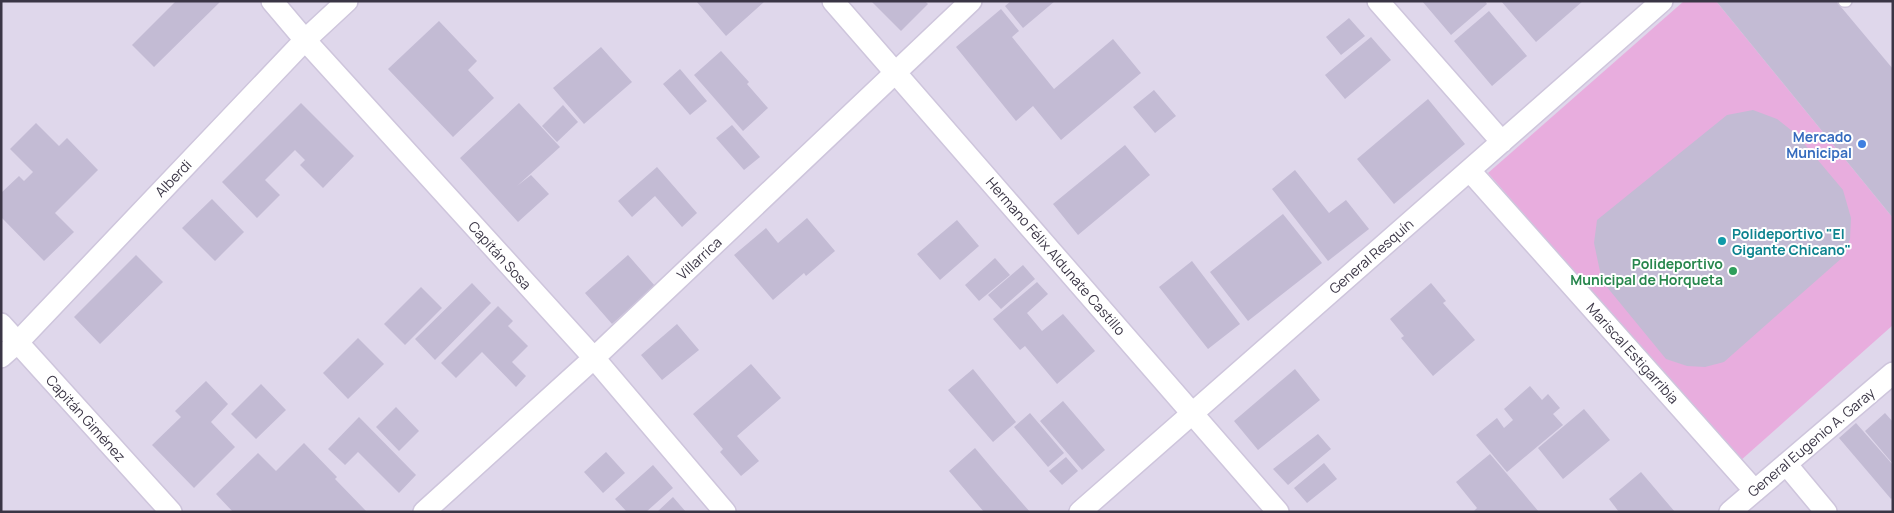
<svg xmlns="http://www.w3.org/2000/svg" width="1894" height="513" viewBox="0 0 1894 513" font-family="Manrope,sans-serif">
<rect width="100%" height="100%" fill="#ebe5f3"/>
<!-- residential -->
<path fill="#dfd7eb" d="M1,1H1893V512H1Z"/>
<!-- green -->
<path fill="#e8adde" d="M1684,1H1716L1893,218V325L1740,461L1488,173Z"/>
<!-- building -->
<path fill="#c3bbd4" d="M176,1H221L154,67L132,45Z
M696,1H765L726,36Z
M871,1H925L928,4L901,31Z
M1011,1H1055L1023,28L1005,6Z
M1422,1H1485L1487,4L1451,35Z
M1501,1H1583L1536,42Z
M1716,1H1836L1893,69V218Z
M1001,9L1019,31L1012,37L1054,89L1113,39L1141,73L1061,140L1033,106L1016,121L956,47Z
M1489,11L1527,56L1492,86L1454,41Z
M1349,18L1365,36L1341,55L1326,37Z
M439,21L477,61L468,70L494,98L453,137L388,69Z
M1371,37L1391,60L1345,99L1325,75Z
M601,47L632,82L584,124L553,88Z
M721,51L749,82L747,84L768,108L743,131L694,75Z
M680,69L707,101L690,115L663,84Z
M1154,90L1176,116L1155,133L1133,107Z
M1428,99L1465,144L1394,204L1357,159Z
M301,103L354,156L323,188L300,165L305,160L295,150L265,180L280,195L257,218L222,182Z
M519,103L560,147L517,186L531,175L549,194L518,222L460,158Z
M563,105L578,122L557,142L542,126Z
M1753,110L1777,119L1796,134L1843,190L1851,218L1850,239L1843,257L1724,362L1705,367L1687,366L1666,359L1602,281L1594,243L1597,220L1727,115Z
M36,123L59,146L67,138L98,170L55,213L74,232L44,261L1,217V193L19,176L24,181L33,172L10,149Z
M732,125L760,157L744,170L716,138Z
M1125,145L1150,175L1078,235L1053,204Z
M657,167L697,213L682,227L655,196L632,217L618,201Z
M1295,170L1329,213L1346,200L1369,229L1328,261L1272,189Z
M212,199L244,232L215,261L182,228Z
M1283,214L1322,263L1248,321L1210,272Z
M807,218L835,251L806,276L804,273L773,300L734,255L766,228L778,243Z
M957,220L979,246L940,280L917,254Z
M136,255L163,282L100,344L74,317Z
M628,255L655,286L612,324L585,293Z
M995,258L1010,275L979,301L965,285Z
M1192,261L1240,324L1208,349L1159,287Z
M1023,265L1035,279L1001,309L988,295Z
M1037,282L1048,294L1027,313L1042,331L1063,314L1095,351L1057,384L1025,346L1020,350L993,319Z
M472,283L491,303L435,360L415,339Z
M1431,283L1446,301L1443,303L1475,340L1433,376L1401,338L1404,336L1390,319Z
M421,287L442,308L405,345L384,324Z
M498,306L513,321L508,326L528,346L512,362L526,376L516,387L482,352L456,378L441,363Z
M677,324L699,350L662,380L641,355Z
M358,338L384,364L348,399L323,373Z
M751,364L781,398L737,436L759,461L741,476L720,452L723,449L693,414Z
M973,369L1016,422L993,442L948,390Z
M1295,369L1320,400L1258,450L1234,421Z
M206,381L228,404L211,422L235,447L194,488L152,445L181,417L175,411Z
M261,384L286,410L256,439L231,414Z
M1530,386L1542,400L1548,394L1560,408L1553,414L1563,425L1507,472L1476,435L1497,418L1504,428L1513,420L1504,409Z
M1063,401L1105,450L1082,470L1040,421Z
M396,407L419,431L399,451L376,427Z
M1584,409L1610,440L1563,479L1538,448Z
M1030,413L1064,453L1048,467L1014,427Z
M1885,413L1893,422V464L1865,431Z
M359,417L416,475L399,493L358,452L345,465L328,449Z
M1856,423L1893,465V497L1891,499L1839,438Z
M1318,434L1331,449L1288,485L1273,469Z
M304,443L337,477L335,479L367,512H233L216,494L258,453L276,471Z
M975,448L996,473L1030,512H984L949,471Z
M606,452L625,473L603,493L584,472Z
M1490,454L1539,512H1473L1477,508L1456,482Z
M1066,457L1078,471L1062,485L1049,471Z
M1324,463L1337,479L1307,503L1294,488Z
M653,465L673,488L646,512H627L615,499Z
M1641,472L1675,512H1619L1609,499Z
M673,497L686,512H657Z"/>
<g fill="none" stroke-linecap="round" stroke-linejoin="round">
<!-- service casing -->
<g stroke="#cec5dc" stroke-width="14">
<path id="service" d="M1844,1H1846"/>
</g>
<!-- minor casing -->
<g stroke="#cec5dc" stroke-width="24">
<path id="minor" d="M272,1L305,40L594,358L725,512
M833,1L1278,512
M1378,1L1502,142
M1470,171L1755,491
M1,324L171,512
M1,357L18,342L305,40L347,1
M1786,464L1826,512
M424,512L594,358L971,1
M1080,512L1662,1
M1730,512L1893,373"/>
</g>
<!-- service -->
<use href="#service" stroke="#fff" stroke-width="11"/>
<!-- minor -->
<use href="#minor" stroke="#fff" stroke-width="21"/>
</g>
<!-- markers -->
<circle fill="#3f7fe0" stroke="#fff" stroke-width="2" cx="1862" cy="144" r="5"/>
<circle fill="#0f9aa8" stroke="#fff" stroke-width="2" cx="1722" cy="241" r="5"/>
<circle fill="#2e9e5b" stroke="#fff" stroke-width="2" cx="1733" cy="271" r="5"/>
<g text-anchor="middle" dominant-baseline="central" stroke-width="4" stroke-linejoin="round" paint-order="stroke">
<!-- shop labels -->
<g font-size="14" font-weight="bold" fill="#366cbe" stroke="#fff" text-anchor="end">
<text x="1852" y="136">Mercado<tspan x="1852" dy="16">Municipal</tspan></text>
</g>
<!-- street labels -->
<g font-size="14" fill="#3a3545" stroke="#fff">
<text transform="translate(173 178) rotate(-46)">Alberdi</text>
<text transform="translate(500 255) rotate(48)">Capitán Sosa</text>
<text transform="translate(1056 256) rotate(49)">Hermano Félix Aldunate Castillo</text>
<text transform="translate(1371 256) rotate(-41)">General Resquín</text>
<text transform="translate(699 258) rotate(-43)">Villarrica</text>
<text transform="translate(1633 353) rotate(48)">Mariscal Estigarribia</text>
<text transform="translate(86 418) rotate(48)">Capitán Giménez</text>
<text transform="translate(1811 442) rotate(-40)">General Eugenio A. Garay</text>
</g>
<!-- culture labels -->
<g font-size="14" font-weight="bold" fill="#0d838f" stroke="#fff" text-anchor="start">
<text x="1732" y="233">Polideportivo "El<tspan x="1732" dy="16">Gigante Chicano"</tspan></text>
</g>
<!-- leisure labels -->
<g font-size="14" font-weight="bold" fill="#27864d" stroke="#fff" text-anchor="end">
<text x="1723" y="263">Polideportivo<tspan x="1723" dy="16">Municipal de Horqueta</tspan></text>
</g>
</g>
<!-- border -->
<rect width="1894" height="513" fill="none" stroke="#3a3545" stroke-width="5"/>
</svg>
